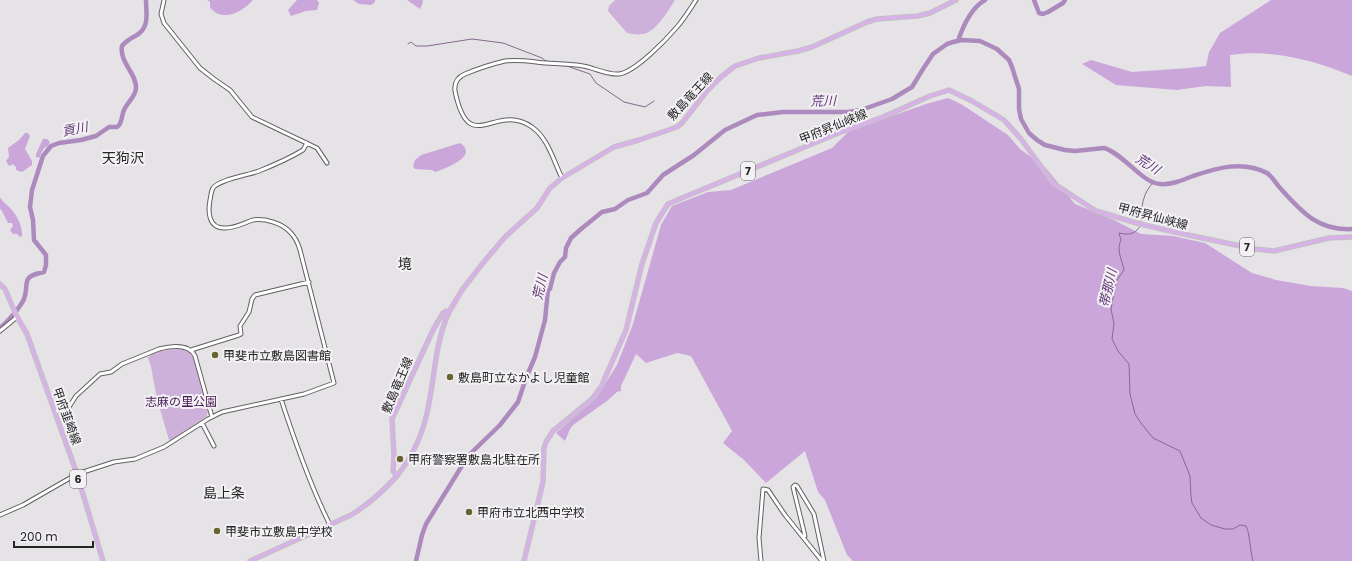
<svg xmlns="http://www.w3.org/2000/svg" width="1352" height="561" viewBox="0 0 1352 561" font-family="Poppins,'Noto Sans JP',sans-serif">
<rect width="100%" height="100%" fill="#e6e3e7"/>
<!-- green -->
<path fill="#cdb1da" d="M615,0H675C668,11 656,32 643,34C637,35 632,34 627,33L608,11L609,6Z
M185,349L189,351L193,358L208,412L206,417L170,441L169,440L157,399L151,367L148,358C156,348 173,350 185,349Z"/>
<!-- forest -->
<path fill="#caa6da" d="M207,0H253C245,9 232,18 218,14C216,13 213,10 210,8V2Z
M297,0H317L319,3L317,10L306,11L291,16L288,10Z
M353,0H375V2L371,5L359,4Z
M407,0H423L422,5L420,9Z
M1271,0H1352V76C1313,60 1273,49 1230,55L1231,87L1206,86L1177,90L1116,85L1082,64L1091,60L1132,72L1188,68L1206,66L1209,52L1220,33Z
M948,98L961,104L1008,135L1020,149L1046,168L1075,204L1114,220L1141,234L1173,236L1205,243L1252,273L1276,280L1311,286L1343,288L1352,291V561H853L847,555L825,500L818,492L805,451L766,483L744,460L723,443L732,431L691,356L677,353L646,363L636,354L621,386V391L617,392L607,401L573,425L570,429L565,441L556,433L596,398L617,365L633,324L661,225L672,206L708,192L731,190L832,148L849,131L926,104Z
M25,133H28L30,136L25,149L32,161V165L22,172L16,170V167L13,164L9,166L6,161L9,157L8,148L19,140Z
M43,139H47L50,142L48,146L44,148L39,158L36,157V154Z
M460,143C480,156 444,169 435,172L432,170L415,169L413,166L415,160L421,155Z
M0,197C2,201 3,201 6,204C16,213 22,223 22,236L20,237L17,234H13L10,230L13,226L12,223H8L2,211L0,209Z"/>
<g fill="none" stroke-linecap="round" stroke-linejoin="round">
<!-- stream -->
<path stroke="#846b8f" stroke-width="1" d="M408,44L411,42L416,46H427L472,39L503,43L542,58L546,61L553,62
M564,65L590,74L596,83L624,102L645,107L654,101
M1141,223C1141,210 1142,192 1154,182
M1140,226C1135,235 1128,235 1119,233L1121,240C1116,250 1122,260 1124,270L1117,280L1115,287L1111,309L1114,324L1112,339L1118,351L1129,364L1130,394L1135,414L1141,423L1153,438L1180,451L1190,476L1191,497L1192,503L1201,518L1211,525L1225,529H1233L1240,525L1246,526C1250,533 1250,551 1253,561"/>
<!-- river -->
<path stroke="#ac8abd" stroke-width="4.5" d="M1034,0L1039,13L1043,14L1048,12L1063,3L1065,0
M958,41C963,26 971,8 985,0
M0,328C7,322 20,308 24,299C30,283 19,277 44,272L46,265V255L34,240L33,220L30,207L32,190L43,156L51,146L59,143L81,140L96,136L109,127H117C123,123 121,116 124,110C127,103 136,96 136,88C137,74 119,62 122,46C126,41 131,38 137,35C150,27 146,13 146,0
M416,561L422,535L426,524L468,456L500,425L518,402L526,378L535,357L545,320L548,290L550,289L554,273L560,262L565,257L566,248L571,238L581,229L602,212L615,209L628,200L647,193L663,175L694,155L725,130L757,115L783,112H848L861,110L892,99L912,87L923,69L933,54L947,44L953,42L962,40L980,41L997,49L1009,60L1012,67L1019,89V109L1021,119L1029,133L1037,140L1045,145L1065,150L1075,151L1104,148C1124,154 1142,183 1160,184C1172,185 1183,180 1193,176C1217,168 1243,160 1267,173C1272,176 1276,184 1281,189C1302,212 1318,231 1352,229"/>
<!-- minor casing -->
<g stroke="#626063" stroke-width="5">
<path id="minor" d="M164,0L161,14L164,23L200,68L214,79L230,90L252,117L317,148L327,163
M562,178C554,162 548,138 532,127C495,101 469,159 455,91C454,83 458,77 465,74C477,69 492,64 505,61C519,59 534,62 547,63C559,64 572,64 583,66C595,68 607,75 619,74C635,72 666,40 677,27C684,19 690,9 696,0
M0,331L17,317
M191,350L239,335L241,334L240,326L249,312L252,299L255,295L309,282
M281,399C295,442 310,485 330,525
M55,412L69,407L76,396L100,374L111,372L122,364L159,349C171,346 189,343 195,356L212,417
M202,423L214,446
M0,515L23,505L77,474L114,462L135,459L164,447L208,419L222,412L304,394L334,383L300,250C298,243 295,237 290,232C282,223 264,218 253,220C244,223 233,229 224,228C208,228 208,211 210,200C211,196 211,191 213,188C220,179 249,175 259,171C274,165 290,158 303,150L307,143
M803,537L805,536L793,487L795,485L797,486L814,514L824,561
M761,561L759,538L763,489L768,490L785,515L822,561"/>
</g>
<!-- major casing -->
<g stroke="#c2c2c2" stroke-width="5.5">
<path id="major" d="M0,284L5,289L17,317L27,334L77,474L103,561
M397,476C411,458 422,436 427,413C435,379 434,345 449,312
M250,561L351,515C368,505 383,491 397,476L393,471L394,456L392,419L433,330L443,313L446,311L449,312L462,290L483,263L505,237L537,208L550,188L562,178L614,147L639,140L677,127L682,123L707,91L721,77L735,66L759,58L798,51L812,47L867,22L877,19L918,16L930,13L956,0
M524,561L543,482L544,448L546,442L553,431L592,399L601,387L626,330L642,264L656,223L668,204L682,198L841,132L883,117L930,96L949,90L972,101L1004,120L1021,139L1053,183L1096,211L1140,224L1188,235L1255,249L1274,251L1329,238L1352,237"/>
</g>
<!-- minor -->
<use href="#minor" stroke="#fff" stroke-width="3"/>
<!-- major -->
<use href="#major" stroke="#d8b1e9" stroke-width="3.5"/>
</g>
<!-- markers -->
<g fill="#686431" stroke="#f3f1f4" stroke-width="1.5">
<circle cx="215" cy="355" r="4"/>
<circle cx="450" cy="377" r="4"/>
<circle cx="400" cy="459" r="4"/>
<circle cx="469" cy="512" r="4"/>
<circle cx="217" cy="531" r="4"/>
</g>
<g text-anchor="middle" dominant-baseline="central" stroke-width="4" stroke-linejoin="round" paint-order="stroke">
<!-- shield labels -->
<g fill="#f3f1f4" stroke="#636263" stroke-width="1">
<rect x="741" y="162" width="14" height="18" rx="3"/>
<rect x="1240" y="238" width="14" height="18" rx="3"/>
<rect x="70" y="470" width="16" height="18" rx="3"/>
</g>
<g font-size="11" font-weight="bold" fill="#252425">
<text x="748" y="171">7</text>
<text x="1247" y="247">7</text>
<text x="78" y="479">6</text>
</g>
<!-- street labels -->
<g font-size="12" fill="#252425" stroke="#f3f1f4">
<text transform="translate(690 96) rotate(-47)">敷島竜王線</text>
<text transform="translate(833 126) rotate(-22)">甲府昇仙峡線</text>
<text transform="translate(1153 216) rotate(15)">甲府昇仙峡線</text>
<text transform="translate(397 385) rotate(-67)">敷島竜王線</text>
<text transform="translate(67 416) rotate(70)">甲府韮崎線</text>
</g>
<!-- poi labels -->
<g font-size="12" fill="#252425" stroke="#f3f1f4" text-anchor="start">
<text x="223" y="355">甲斐市立敷島図書館</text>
<text x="458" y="377">敷島町立なかよし児童館</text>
<text x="408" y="459">甲府警察署敷島北駐在所</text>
<text x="477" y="512">甲府市立北西中学校</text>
<text x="225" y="531">甲斐市立敷島中学校</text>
</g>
<!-- park labels -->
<g font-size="12" fill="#451957" stroke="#f3f1f4">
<text x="181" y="401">志麻の里公園</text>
</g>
<!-- water labels -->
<g font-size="13" font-style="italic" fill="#633676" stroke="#f3f1f4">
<text transform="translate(823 101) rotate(-1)">荒川</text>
<text transform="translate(75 129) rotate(-11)">貢川</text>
<text transform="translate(1148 164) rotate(32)">荒川</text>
<text transform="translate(540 287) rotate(-77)">荒川</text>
<text transform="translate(1108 288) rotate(-77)">帯那川</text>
</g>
<!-- quarter labels -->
<g font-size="14" fill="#252425" stroke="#f3f1f4">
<text x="123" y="158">天狗沢</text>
<text x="405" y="264">境</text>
<text x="224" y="493">島上条</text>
</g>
</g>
<!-- scale -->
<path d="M14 541v6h79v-6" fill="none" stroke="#252425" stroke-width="2"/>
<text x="20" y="541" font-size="12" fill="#252425" stroke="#f3f1f4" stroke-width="3" paint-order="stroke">200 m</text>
</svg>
